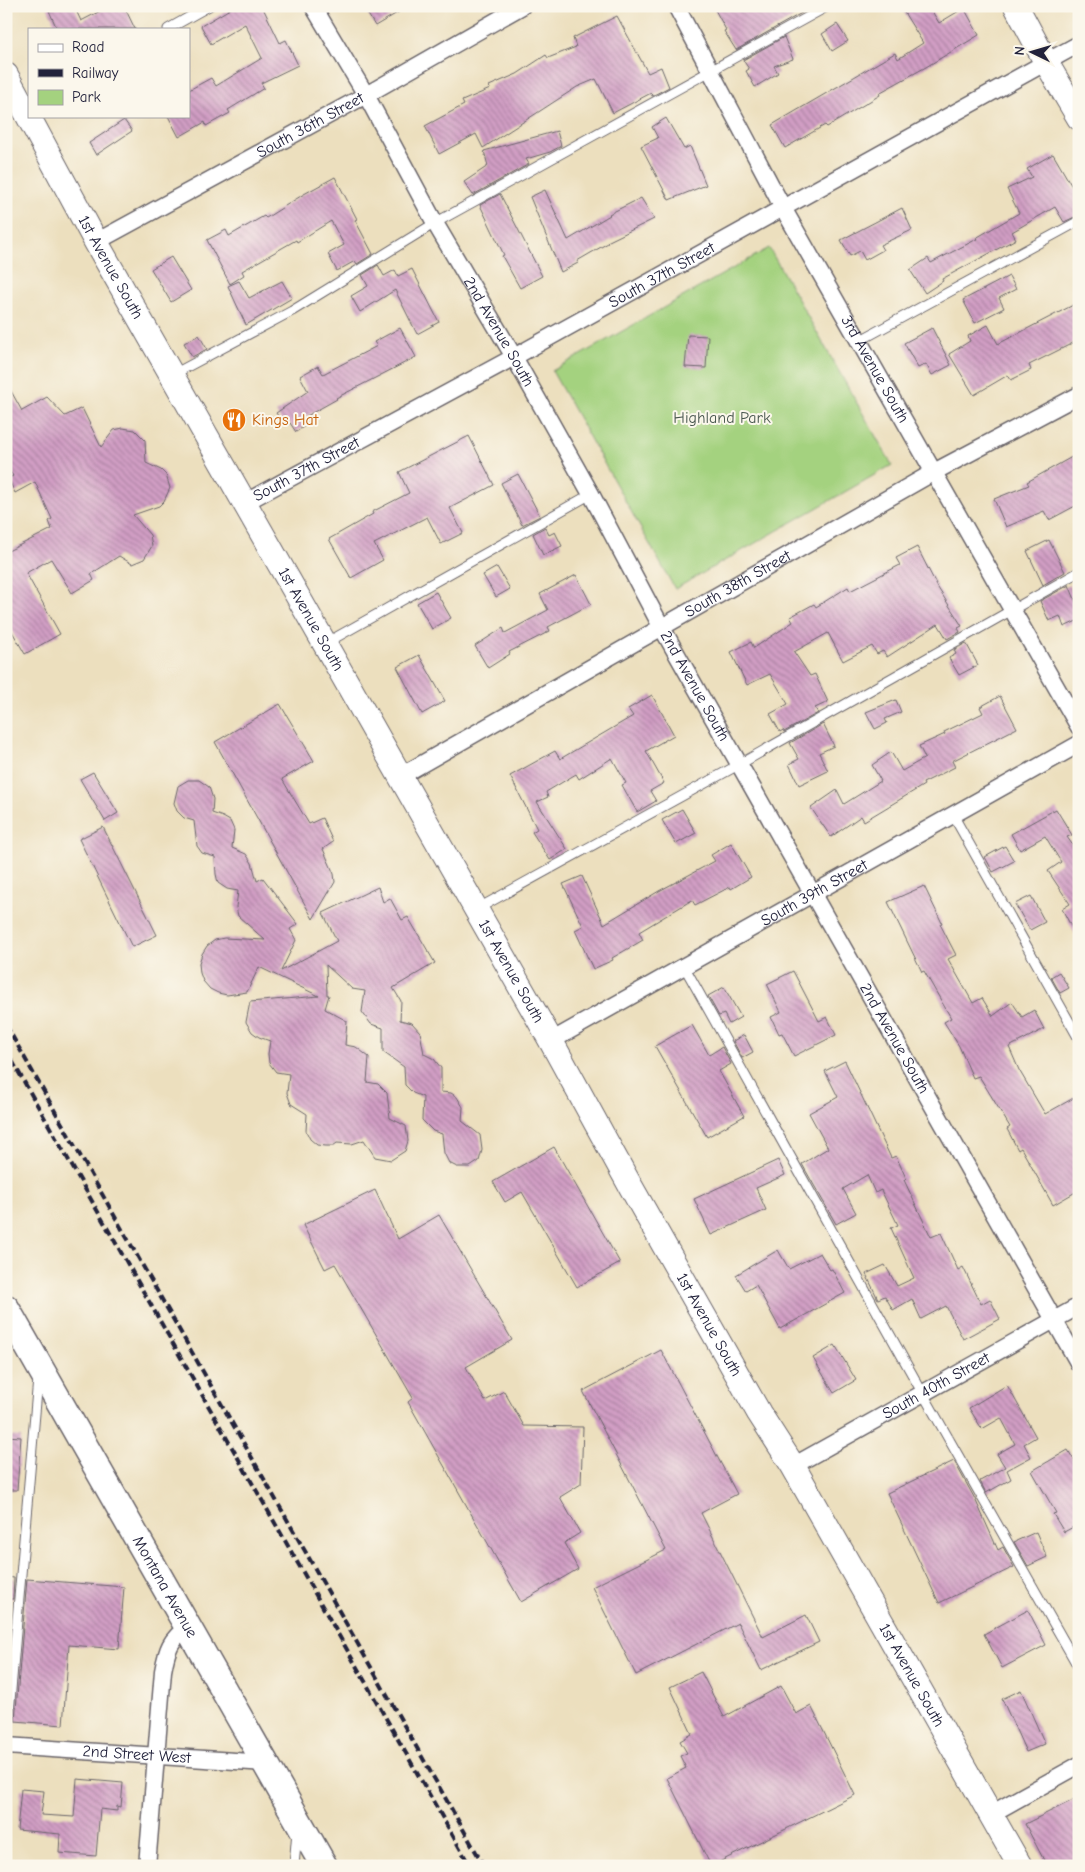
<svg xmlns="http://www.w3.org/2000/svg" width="1085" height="1872" viewBox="0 0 1085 1872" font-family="'Comic Neue',sans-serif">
<defs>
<pattern id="building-back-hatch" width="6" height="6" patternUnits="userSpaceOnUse" patternTransform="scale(1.25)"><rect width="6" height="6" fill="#d19ec4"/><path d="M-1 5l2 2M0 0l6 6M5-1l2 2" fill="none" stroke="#a980a0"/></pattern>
</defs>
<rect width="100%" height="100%" fill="#fbf7ec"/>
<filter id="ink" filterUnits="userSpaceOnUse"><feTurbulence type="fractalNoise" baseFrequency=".02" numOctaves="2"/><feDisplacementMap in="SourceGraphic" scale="10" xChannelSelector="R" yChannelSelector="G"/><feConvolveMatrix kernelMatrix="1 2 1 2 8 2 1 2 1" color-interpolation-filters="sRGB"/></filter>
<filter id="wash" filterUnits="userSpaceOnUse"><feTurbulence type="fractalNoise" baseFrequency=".0096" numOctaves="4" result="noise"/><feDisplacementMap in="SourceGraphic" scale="20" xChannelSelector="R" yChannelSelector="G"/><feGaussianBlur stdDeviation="1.12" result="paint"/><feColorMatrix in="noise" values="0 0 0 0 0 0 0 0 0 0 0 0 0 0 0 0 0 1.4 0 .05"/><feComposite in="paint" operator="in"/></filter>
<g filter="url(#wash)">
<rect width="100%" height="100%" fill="#ecdfbe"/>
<!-- green -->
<path fill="#a4d27f" stroke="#637a5d" d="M769,248L892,465L675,589L552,371Z"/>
<g id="blocks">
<!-- building -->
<path fill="url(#building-back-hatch)" d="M47,6H74L81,21L110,6H124L135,29H57Z
M235,6H262L280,43L286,40L298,65L261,83L264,88L228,110L230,113L206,126L205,122L179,137L168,116H189V90L211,78L216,86L262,58L245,24L211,44L201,26Z
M363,6H409L375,26Z
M713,6H814L736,50L724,31L726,30Z
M900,6H929L939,23L964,8L979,35L926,67L879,93L880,95L827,127L825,125L785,148L772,125L895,53L898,59L923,43Z
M617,16L648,73L661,67L669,87L652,96L651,93L613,113L596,79L577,87L483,148L476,134L439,154L425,126L464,105L462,101L490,89L489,86L517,74L546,55L548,58L576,47L573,38Z
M837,24L848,41L832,51L822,34Z
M784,37L793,59L774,66L778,73L755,87L746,71L749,69L743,60Z
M666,118L684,149L690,146L706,185L669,200L641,146L658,138L652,127Z
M124,120L132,131L96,155L89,143Z
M557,131L561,146L550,152L526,159L529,164L473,195L464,182L488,166L484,151Z
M1053,154L1074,190L1079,188V215L1064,222L1055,207L1012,232L1016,239L942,279L943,281L925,293L910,270L928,258L931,263L977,239L976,238L1019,213L1007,189L1032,177L1027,169Z
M335,177L357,219L355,220L373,254L357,264L355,261L337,271L328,254L344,245L331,221L297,242L296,240L242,271L244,275L230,284L207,240L226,230L229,236L264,216L266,218L304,194Z
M545,190L568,240L610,215L609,214L641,198L654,219L607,242L608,243L577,261L578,263L561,272L530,197Z
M500,194L542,276L520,288L502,256L504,255L480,205Z
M902,208L912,230L880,245L883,250L865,260L860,251L850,256L841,240Z
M171,257L191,290L171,302L151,269Z
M378,265L384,276L395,270L398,276L412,269L439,322L417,334L395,290L360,312L351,296L368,286L362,275Z
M1009,276L1016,289L999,298L1004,308L975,323L963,300Z
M239,281L249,298L282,281L292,298L246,325L228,286Z
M1079,302V340L1029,365L1031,370L1011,380L1008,375L974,395L949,354L970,341L968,336L988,325L998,344Z
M400,328L416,357L336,398L337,399L305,417L309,423L296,432L290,423L285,426L276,413L308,391L300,376L318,366L323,374L377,346L374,342Z
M932,328L951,365L932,375L926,364L918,368L904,343Z
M199,335L207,349L192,357L184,343Z
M688,335L708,336L706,368L685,367Z
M6,382L22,411L47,397L65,416L82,408L101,447L114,430L123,428L135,430L145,440L146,463L161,470L166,475L170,488L164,501L159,506L133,515L150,535L152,546L144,559L132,564L119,556L91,574L94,580L72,593L51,559L26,573L60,634L25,654L6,621V552L52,529L49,521L52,519L35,482L15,493L8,478L13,476L6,465Z
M469,436L494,485L450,508L463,533L441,544L427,517L374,544L383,560L351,578L329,539L373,514L372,512L409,493L399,472Z
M1079,453V504L1049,520L1044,511L1006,527L994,499L1029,485L1027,482Z
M518,474L540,516L522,525L501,483Z
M545,527L549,535L555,532L562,546L543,555L533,534Z
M1049,540L1065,572L1043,585L1027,551Z
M917,547L938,588L962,626L958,628L960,632L947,639L938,624L887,657L883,651L877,654L872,646L843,661L828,633L794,652L810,676L815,674L828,702L815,708L818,713L784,732L783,730L780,732L770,714L788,704L770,674L747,685L731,652L751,642L754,648L793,622L790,617L814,604L816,607L848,587L850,591L900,565L896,558Z
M497,567L510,589L496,597L483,575Z
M576,575L591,604L548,627L550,631L509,652L510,654L488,668L475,646L503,628L505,633L548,610L540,594Z
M1069,585L1079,609V620L1064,627L1060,616L1049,621L1040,601Z
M436,592L451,618L432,629L417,603Z
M966,643L978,665L959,675L949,658L956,654L954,650Z
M419,655L445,701L422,714L397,667Z
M652,695L674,735L646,751L664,783L650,791L656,801L637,812L622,785L626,783L612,758L579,779L576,774L546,792L548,797L537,802L567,849L550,860L532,832L537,829L510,776L555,751L560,759L633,716L628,709Z
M1000,696L1017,728L952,761L955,767L923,783L924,785L864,821L861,816L831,837L811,808L837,790L844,804L881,781L872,765L891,752L902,771L925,758L919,746L945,734L944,732L983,713L980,707Z
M896,700L901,712L885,719L887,723L875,729L866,712Z
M280,704L314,761L282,779L309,824L322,818L333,842L323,849L334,874L335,882L313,919L215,742Z
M823,724L834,746L819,753L828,771L799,785L789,764L799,759L790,743Z
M93,772L118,813L105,821L80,779Z
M188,780H199L209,787L213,799L212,813L223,817L230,821L234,830L232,848L246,854L252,863L257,881L263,878L298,924L290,929L296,940L281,971L337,941L323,913L378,887L383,902L390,898L402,920L408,917L435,963L393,988L401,1001L400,1020L412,1023L420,1032L424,1054L434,1059L441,1068V1092L451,1093L457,1097L463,1107L462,1121L480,1135L482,1150L479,1161L470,1167H457L449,1163L444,1153L442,1134L433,1131L422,1120L423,1097L413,1093L405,1085L404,1067L383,1052V1028L371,1024L362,1012L365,991L352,989L326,965L327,995H329L325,1009L347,1021L345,1045L356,1047L369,1057L367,1082L378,1084L387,1093L390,1118L406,1126L408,1141L405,1151L391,1160L375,1157L364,1140L352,1144L337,1143L333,1146H326L317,1145L310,1139L306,1131L307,1114L291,1104L287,1093L289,1074L276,1072L269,1063L268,1054L270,1041L259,1037L252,1032L246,1022L250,1002L319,996L259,967L247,992L227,995L218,993L210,989L203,981L200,973L199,963L202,954L207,946L215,940L224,938L265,940L238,916L236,907L238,891L227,889L218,883L216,874L215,857L202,853L197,846L194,821L184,818L177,811L174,803L178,786Z
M682,809L696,833L676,844L662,820Z
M1056,809L1072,835L1067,837L1079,854V941L1062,909L1070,904L1048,871L1061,862L1045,836L1020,850L1011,834Z
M103,827L157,935L132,947L79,839Z
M731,843L751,877L731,889L730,887L695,905L692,900L639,932L643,940L612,958L613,960L593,969L575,930L583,926L563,884L582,876L604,924L659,891L715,861L711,855Z
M1005,846L1014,861L993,872L985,857Z
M924,886L942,923L940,924L956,955L948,959L973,1003L982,998L993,1016L1012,1002L1022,1017L1034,1010L1044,1029L1009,1047L1019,1070L1045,1114L1079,1095V1190L1053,1205L1021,1148L1018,1150L1007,1129L1010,1127L979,1076L973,1078L959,1046L944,1022L951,1018L924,971L922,972L888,902Z
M1031,896L1045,922L1030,930L1015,904Z
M793,971L819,1021L827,1017L836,1035L794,1056L782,1033L779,1034L771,1017L781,1012L767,984Z
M1059,972L1069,988L1060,993L1051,977Z
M724,987L741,1017L729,1024L724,1014L719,1016L708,996Z
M692,1025L709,1055L722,1047L731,1064L719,1071L744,1116L707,1137L655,1046Z
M744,1035L753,1052L742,1058L733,1041Z
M845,1061L891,1158L896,1156L906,1178L904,1180L931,1237L941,1233L958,1270L963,1267L981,1304L990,1299L1000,1319L963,1339L946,1306L921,1319L912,1299L893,1310L885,1296L878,1299L866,1274L885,1265L897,1286L914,1278L891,1228L898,1225L881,1190L875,1193L867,1175L843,1189L856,1213L836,1224L802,1164L828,1148L809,1113L838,1097L825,1071Z
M554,1147L620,1263L577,1287L522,1192L505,1202L493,1182Z
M778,1160L785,1175L756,1188L766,1210L711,1235L694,1199Z
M375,1190L398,1239L439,1215L512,1340L466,1367L485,1401L504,1391L524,1426L583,1427L581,1484L560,1497L580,1533L564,1543L578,1569L521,1602L408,1402L413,1398L335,1264L325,1269L303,1225Z
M778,1250L789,1269L820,1253L830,1270L832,1269L845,1293L780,1329L756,1285L746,1291L736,1275Z
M835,1345L856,1380L834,1393L813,1358Z
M661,1350L737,1494L701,1513L763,1637L806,1615L819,1642L761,1670L738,1623L636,1675L592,1587L666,1550L583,1391Z
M1007,1385L1036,1437L1024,1444L1031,1457L1007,1470L1011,1479L986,1493L980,1481L1005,1467L997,1454L1015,1444L1001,1418L982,1429L969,1408Z
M6,1436L21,1437L17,1490H6Z
M1068,1450L1079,1469V1524L1064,1532L1053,1514L1056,1513L1032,1471Z
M954,1461L975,1499L998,1550L1003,1547L1014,1567L939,1603L887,1493Z
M1036,1532L1047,1557L1028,1566L1014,1542Z
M6,1577L14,1578L13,1599H6Z
M27,1579L124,1587L119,1649L69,1645L63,1725L15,1721Z
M1028,1610L1046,1645L1002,1668L984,1634Z
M701,1672L724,1717L781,1686L796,1714L811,1706L855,1795L711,1866L667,1778L686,1768L680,1756L687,1753L680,1741L692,1734L670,1687Z
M1021,1690L1045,1744L1026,1752L1002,1699Z
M77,1779L123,1783L121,1807L117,1806V1811L100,1809L96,1856L59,1853L60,1834L17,1830L21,1789L44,1791L41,1815L74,1817Z
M1079,1797V1866H1047L1025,1824Z"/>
</g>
</g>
<g filter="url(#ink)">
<use href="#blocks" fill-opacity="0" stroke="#696469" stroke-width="1"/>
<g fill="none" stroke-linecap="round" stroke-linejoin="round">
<!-- lane casing -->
<g stroke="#696469" stroke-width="11">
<path id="lane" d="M168,29L209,6
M859,341L1079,221
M172,375L292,311L435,223L828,6
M326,643L591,494
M953,815L1079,1039
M477,909L740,764L1079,572
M684,966L922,1392L1079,1668
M6,1747L38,1379
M294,1866L297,1831"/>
</g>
<!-- street casing -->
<g stroke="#696469" stroke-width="19">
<g id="street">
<path id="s1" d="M313,6L366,95L435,223L514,357L591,494L662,628L1079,1364"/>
<path id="s2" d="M676,6L783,208L1079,727"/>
<path id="s3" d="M96,242L366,95L522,6"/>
<path id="s4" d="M244,503L514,357L1079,44"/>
<path id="s5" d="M399,777L934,472L1079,395"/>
<path id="s6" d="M551,1041L1079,744"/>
<path id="s7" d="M793,1466L1079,1306"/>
<path id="s8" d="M6,1746L267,1763"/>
<path d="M991,1814L1079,1765"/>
<path d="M147,1866L163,1671C167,1649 170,1639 189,1626"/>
</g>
</g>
<!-- secondary casing -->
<g stroke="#696469" stroke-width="26">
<g id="secondary">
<path d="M1016,6L1046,62L1079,118"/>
<path id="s9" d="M6,75L96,242L551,1041L631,1187L759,1413L793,1466L1020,1866"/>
</g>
</g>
<!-- primary casing -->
<g stroke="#696469" stroke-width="29">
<g id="primary">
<path id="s10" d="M6,1308L324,1866"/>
</g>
</g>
<!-- lane -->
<use href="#lane" stroke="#fff" stroke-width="9"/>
<!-- street -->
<use href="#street" stroke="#fff" stroke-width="16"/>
<!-- secondary -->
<use href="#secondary" stroke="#fff" stroke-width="24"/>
<!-- primary -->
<use href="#primary" stroke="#fff" stroke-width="26"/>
<!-- rail -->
<path stroke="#22223b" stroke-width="4" stroke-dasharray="8 4" stroke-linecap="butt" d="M6,1025L484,1866
M6,1050L470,1866"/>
</g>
</g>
<!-- icons -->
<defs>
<g id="restaurant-disc" transform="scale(1.25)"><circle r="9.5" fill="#e8710a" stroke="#fbf7ec"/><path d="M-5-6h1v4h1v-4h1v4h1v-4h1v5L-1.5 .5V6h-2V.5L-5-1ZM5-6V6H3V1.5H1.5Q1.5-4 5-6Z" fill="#fff"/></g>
</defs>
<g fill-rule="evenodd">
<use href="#restaurant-disc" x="234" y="420"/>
</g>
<g text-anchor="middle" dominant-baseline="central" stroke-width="4" stroke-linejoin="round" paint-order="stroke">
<!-- street labels -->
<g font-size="16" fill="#22223b" stroke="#fbf7ec">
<text stroke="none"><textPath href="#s3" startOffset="244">South 36th Street</textPath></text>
<text stroke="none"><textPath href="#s9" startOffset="219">1st Avenue South</textPath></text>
<text stroke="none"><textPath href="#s4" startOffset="476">South 37th Street</textPath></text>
<text stroke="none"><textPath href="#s1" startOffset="375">2nd Avenue South</textPath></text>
<text stroke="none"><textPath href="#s2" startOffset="414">3rd Avenue South</textPath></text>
<text stroke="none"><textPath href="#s4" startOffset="71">South 37th Street</textPath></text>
<text stroke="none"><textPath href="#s5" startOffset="390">South 38th Street</textPath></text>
<text stroke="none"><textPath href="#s9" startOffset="624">1st Avenue South</textPath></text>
<text stroke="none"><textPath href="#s1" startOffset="780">2nd Avenue South</textPath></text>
<text stroke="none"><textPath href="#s6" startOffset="302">South 39th Street</textPath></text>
<text stroke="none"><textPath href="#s9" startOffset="1029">1st Avenue South</textPath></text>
<text stroke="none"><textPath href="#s1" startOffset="1185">2nd Avenue South</textPath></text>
<text stroke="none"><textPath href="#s9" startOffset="1434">1st Avenue South</textPath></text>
<text stroke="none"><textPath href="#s7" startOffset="164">South 40th Street</textPath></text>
<text stroke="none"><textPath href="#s10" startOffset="321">Montana Avenue</textPath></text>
<text stroke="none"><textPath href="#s9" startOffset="1839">1st Avenue South</textPath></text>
<text stroke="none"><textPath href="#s8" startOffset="131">2nd Street West</textPath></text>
</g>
<!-- park labels -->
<g font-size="16" fill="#49574f" stroke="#fbf7ec">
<text x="722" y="418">Highland Park</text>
</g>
<!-- food labels -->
<g font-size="16" fill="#c56008" stroke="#fbf7ec" text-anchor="start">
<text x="252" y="420">Kings Hat</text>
</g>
</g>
<!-- margin -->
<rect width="1085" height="1872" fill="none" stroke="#fbf7ec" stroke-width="25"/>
<!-- legend -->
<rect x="28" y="28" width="162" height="90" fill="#fbf7ec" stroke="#a4a2a5"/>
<rect x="38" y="44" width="25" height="8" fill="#ffffff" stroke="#a4a2a5"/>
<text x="72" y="52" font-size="15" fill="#22223b">Road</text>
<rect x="38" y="69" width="25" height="8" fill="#22223b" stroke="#a4a2a5"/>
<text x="72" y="78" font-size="15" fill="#22223b">Railway</text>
<rect x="38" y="90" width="25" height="15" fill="#a4d27f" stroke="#a4a2a5"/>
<text x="72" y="102" font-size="15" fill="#22223b">Park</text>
<!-- north arrow -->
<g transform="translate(1032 52) rotate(275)" stroke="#fbf7ec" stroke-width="4" paint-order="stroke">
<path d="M0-4L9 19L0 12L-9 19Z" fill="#22223b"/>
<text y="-8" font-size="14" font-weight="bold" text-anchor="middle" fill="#22223b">N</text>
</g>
</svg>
